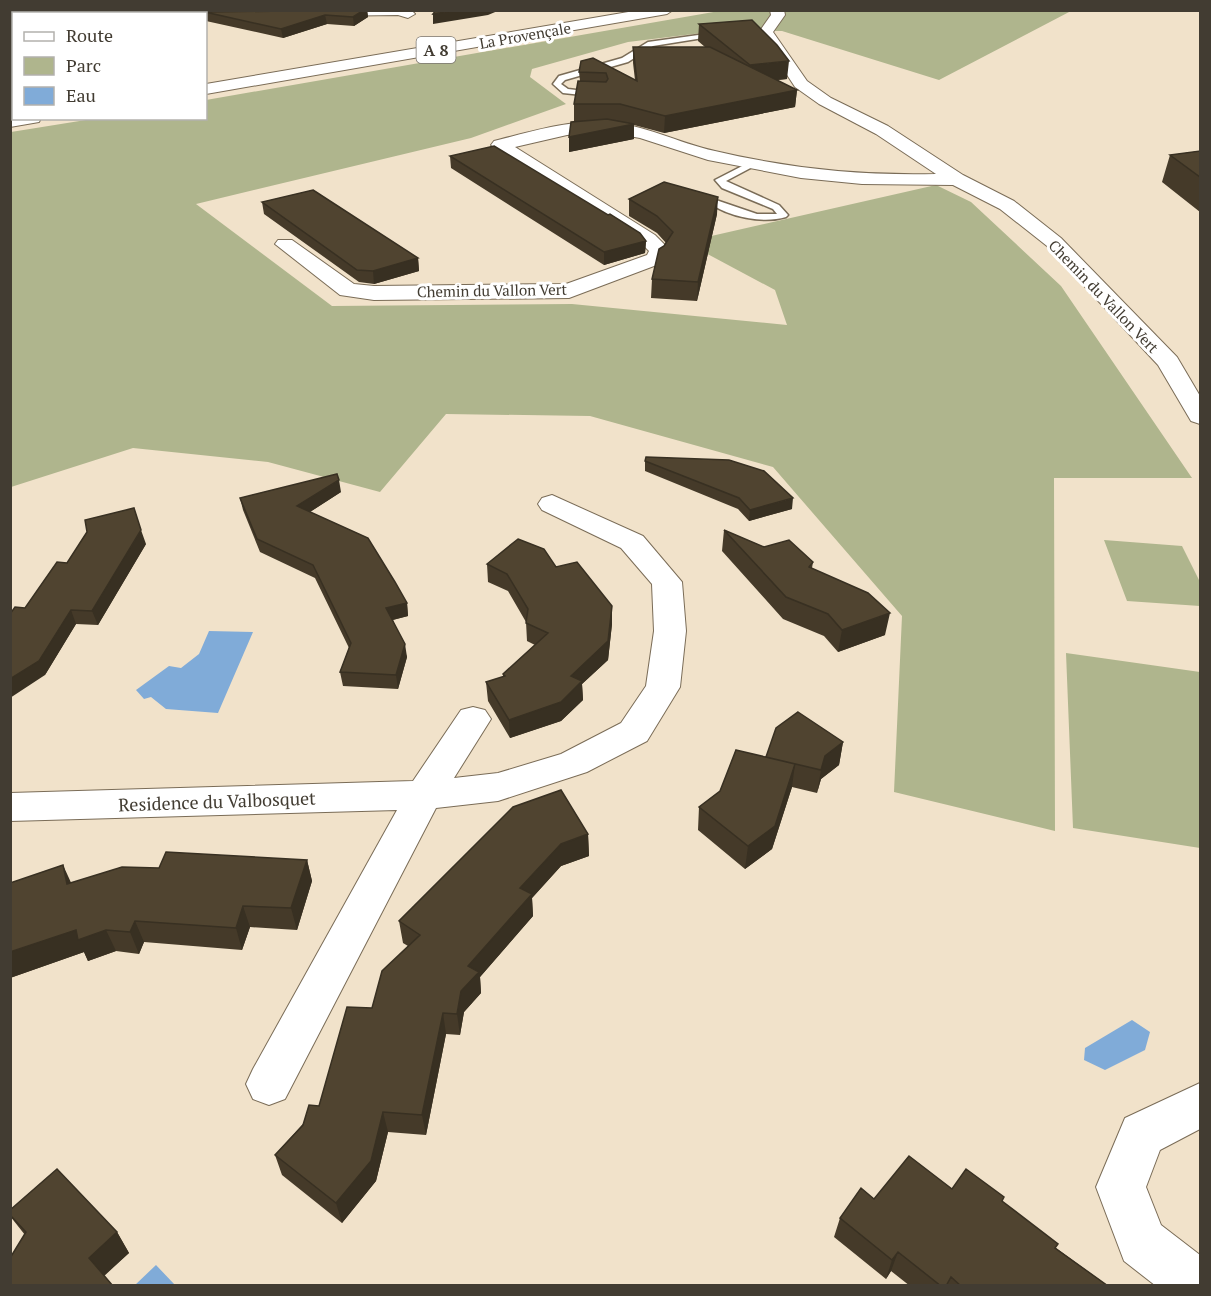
<svg xmlns="http://www.w3.org/2000/svg" width="1211" height="1296" viewBox="0 0 1211 1296" font-family="'PT Serif',serif">
<rect width="100%" height="100%" fill="#f1e2ca"/>
<!-- green -->
<path fill="#afb58d" d="M725,10L1071,11L939,80L782,31H718L628,42L532,69L530,77L566,104L471,138L196,204L332,306L572,304L787,325L775,290L685,242L936,185L971,202L1061,286L1192,478H1054L1055,831L894,792L902,616L773,467L590,416L446,414L380,492L268,462L133,448L11,487V132L92,119L206,118V100Z
M1104,540L1182,546L1200,582V606L1127,601Z
M1066,653L1200,672V848L1073,828Z"/>
<!-- water -->
<path fill="#80abd8" d="M209,631L253,632L218,713L166,709L151,697L144,699L136,690L169,666L181,668L199,654Z
M1132,1020L1150,1032L1145,1050L1105,1070L1084,1060L1085,1048Z
M156,1265L175,1285H135Z"/>
<g fill="none" stroke-linecap="round" stroke-linejoin="round">
<!-- service casing -->
<g stroke="#7a6c57" stroke-width="3">
<path id="service" d="M720,32L722,35L653,46L628,62L565,80L561,84L568,89L601,93V97L563,93L553,84L559,76L622,58L648,42Z
M750,162L758,164L726,181L779,205L788,215L786,217C763,224 728,217 708,202L713,199L757,214H777L773,209L722,188L715,180Z"/>
</g>
<!-- minor casing -->
<g stroke="#7a6c57" stroke-width="2">
<path id="minor" d="M315,10H411L415,14L408,18L398,15L321,16L316,15Z
M770,10H784L785,15L773,32L807,81L831,98L888,126L963,175L1014,201L1061,238L1177,357L1200,396V424L1191,421L1158,365L1047,246L1000,209L953,185L862,184L801,178L708,160L640,138L607,132L567,135L515,147L655,235L670,250L662,263L569,298L374,300L340,295L275,244L278,240H292L354,284L374,286L566,284L647,255L649,251L641,243L491,145L494,141C530,132 568,120 605,122C644,124 678,143 715,151C787,168 862,176 936,174L876,134L819,104L795,87L759,32L771,15Z
M10,14H14V22H10Z
M552,495L643,536L682,582L686,631L680,687L647,741L587,772L498,801L436,808L285,1099L269,1105L253,1099L246,1084L253,1069L397,810L10,821V793L413,781L461,710L473,707L485,710L491,719L454,778L498,773L561,754L621,723L646,686L654,631L652,584L621,548L542,510L538,504L542,498Z
M1200,1083V1129L1160,1150L1146,1187L1161,1225L1200,1255V1286H1156L1124,1261L1096,1187L1125,1118Z"/>
</g>
<!-- motorway casing -->
<g stroke="#7a6c57" stroke-width="2">
<path id="motorway" d="M640,10H673L667,14L206,94V84Z
M14,116V118H41L39,122L10,127V117Z"/>
</g>
<!-- service -->
<use href="#service" fill="#fff" fill-rule="evenodd"/>
<!-- minor -->
<use href="#minor" fill="#fff" fill-rule="evenodd"/>
<!-- motorway -->
<use href="#motorway" fill="#fff" fill-rule="evenodd"/>
</g>
<!-- wall -->
<path fill="#453a29" d="M10,10H203L204,12L367,10L368,17L354,26L327,24L283,38L206,21V14H16L15,12H10Z
M699,24L787,79L777,80L797,90L795,107L664,133L634,125V139L569,152L574,121V104L580,81L579,72L581,61L635,80L633,63V47H705L698,41Z
M1200,151V212L1162,182L1170,155Z
M450,156L646,241L645,253L604,265L451,168Z
M629,199L717,214L697,301L651,298L652,279L666,243L657,233L629,216Z
M262,202L418,258L419,271L374,284L359,282L264,214Z
M645,461L792,509L749,521L738,509L645,471Z
M341,492L310,512L407,603L408,616L393,620L407,657L398,689L343,686L340,672L349,648L315,578L260,552L243,510L240,498Z
M724,530L764,547L813,562L812,568L885,635L838,652L824,636L783,619L722,551Z
M146,544L98,625L76,624L45,675L67,563Z
M487,564L556,567L612,606V624L608,660L582,684L583,700L561,721L510,738L488,701L486,682L503,677V674L535,645L527,641L526,622L508,591L488,582Z
M843,742L839,765L821,779L817,793L792,787L772,849L745,869L698,830L699,807L766,757Z
M588,834L589,856L561,866L532,898L533,916L480,977L481,993L464,1012L460,1035L446,1034L426,1135L388,1132L376,1181L342,1223L282,1175L275,1155L319,1106L372,1008L408,946L403,943L399,921Z
M307,860L312,881L297,930L250,927L242,950L144,942L139,954L116,951L88,961L84,952L10,978V883H71L159,868Z
M952,1189L1002,1202L1056,1248L1108,1286H910L891,1271L886,1279L834,1237L840,1218L874,1199Z
M10,1210L117,1232L129,1253L104,1275L25,1235L10,1216Z"/>
<!-- shaded-wall -->
<path fill="#383022" d="M364,10H367L368,17L354,26L353,17Z
M457,10H500L488,15L433,24V14Z
M325,15L327,24L283,38L281,29Z
M10,50H14V67L10,68Z
M789,61L787,79L748,83L750,65Z
M797,90L795,107L664,133L665,116Z
M634,124V139L569,152V137Z
M718,197L717,214L697,301L698,282Z
M646,241L645,253L604,265V252Z
M418,258L419,271L374,284L373,271Z
M339,480L341,492L299,519L297,506Z
M793,498L792,509L749,521L750,510Z
M141,530L146,544L98,625L92,611Z
M407,603L408,616L388,621L386,608Z
M612,606V624L608,660L582,684L583,700L561,721L510,738L509,720L571,676Z
M71,610L76,624L45,675L10,698V679Z
M890,613L885,635L838,652L842,630Z
M405,644L407,657L398,689L396,675Z
M843,742L839,765L821,779L817,793L821,770L825,756Z
M795,764L792,787L772,849L745,869L748,846Z
M588,834L589,856L561,866L532,898L533,916L480,977L481,993L464,1012L460,1035L457,1014L461,991L468,966L520,888L561,844Z
M307,860L312,881L297,930L291,908Z
M63,865L73,887L67,884Z
M243,906L250,927L242,950L236,928Z
M135,921L144,942L139,954L130,932Z
M76,930H106L116,951L88,961L84,952L10,978V952Z
M443,1013L446,1034L426,1135L422,1115Z
M383,1112L388,1132L376,1181L342,1223L336,1203Z
M117,1232L129,1253L102,1278L89,1258Z
M898,1252L891,1271L886,1279L892,1260Z"/>
<!-- building -->
<path fill="#504430" stroke="#383022" stroke-width="1.5" d="M110,10H182L184,14H119Z
M196,10H203L204,12L364,10L353,17L325,15L281,29Z
M436,10H457L433,14Z
M752,20L777,45L789,61L750,65L699,24Z
M633,47H710L797,90L665,116L620,104H574L578,81L606,82L608,79L606,73L579,72L581,61L593,58L637,81Z
M607,119L634,124L569,137L571,122Z
M494,146L608,215L610,214L640,233L646,241L604,252L450,156Z
M1200,151V177L1170,155Z
M664,182L718,197L698,282L652,279L659,249L664,246L673,232L657,216L629,199Z
M313,190L418,258L373,271L357,270L262,202Z
M646,457L729,460L764,471L793,498L750,510L739,498L645,461Z
M337,474L339,480L297,506L368,538L395,582L407,603L386,608L405,644L396,675L340,672L351,643L313,565L257,539L240,498Z
M134,508L141,530L92,611L71,610L39,661L10,679V614L15,607L25,608L57,562L67,563L87,532L85,520Z
M724,530L764,547L789,540L813,562L809,567L868,593L890,613L842,630L828,614L786,597Z
M518,539L544,549L556,567L577,562L612,606L608,641L571,676L582,681L561,702L509,720L486,682L505,676L503,674L548,633L526,623L528,609L507,574L487,564Z
M798,712L843,742L825,756L821,770L766,757L776,728Z
M736,750L795,764L775,826L748,846L699,807L720,791Z
M561,790L588,834L561,844L520,888L532,894L468,966L479,972L461,991L457,1014L443,1013L422,1115L383,1112L371,1161L336,1203L275,1155L303,1125L309,1105L319,1106L347,1007L372,1008L382,971L420,935L399,921L513,807Z
M166,852L307,860L291,908L243,906L236,928L135,921L130,932L106,930L78,940L76,930L10,952V883L63,865L67,884L122,867L159,868Z
M909,1156L952,1189L966,1169L1004,1197L1002,1201L1058,1244L1055,1248L1108,1286H961L951,1277L946,1286H941L898,1252L892,1260L840,1218L861,1188L874,1199Z
M57,1169L117,1232L89,1258L113,1286H10V1258L26,1232L10,1215V1210Z"/>
<g text-anchor="middle" dominant-baseline="central" stroke-width="6" stroke-linejoin="round" paint-order="stroke">
<!-- far-street labels -->
<g font-size="15" fill="#423c32" stroke="#fff">
<text transform="translate(525 35) rotate(-10)">La Provençale</text>
<text transform="translate(492 290) rotate(-1)">Chemin du Vallon Vert</text>
<text transform="translate(1104 296) rotate(46)">Chemin du Vallon Vert</text>
</g>
<!-- shield labels -->
<rect fill="#fff" stroke="#7b7670" stroke-width="1.5" x="416.5" y="37" width="39" height="26" rx="4.5"/>
<g font-size="16" font-weight="bold" fill="#423c32">
<text x="436" y="50">A 8</text>
</g>
<!-- street labels -->
<g font-size="18" fill="#423c32" stroke="#fff">
<text transform="translate(217 801) rotate(-2)">Residence du Valbosquet</text>
</g>
</g>
<!-- border -->
<rect width="1211" height="1296" fill="none" stroke="#423c32" stroke-width="24"/>
<!-- legend -->
<rect x="12" y="12" width="195" height="108" fill="#ffffff" stroke="#b3b1ad" stroke-width="1.5"/>
<rect x="24" y="32" width="30" height="9" fill="#ffffff" stroke="#b3b1ad" stroke-width="1.5"/>
<text x="66" y="42" font-size="18" fill="#423c32">Route</text>
<rect x="24" y="57" width="30" height="18" fill="#afb58d" stroke="#b3b1ad" stroke-width="1.5"/>
<text x="66" y="72" font-size="18" fill="#423c32">Parc</text>
<rect x="24" y="87" width="30" height="18" fill="#80abd8" stroke="#b3b1ad" stroke-width="1.5"/>
<text x="66" y="102" font-size="18" fill="#423c32">Eau</text>
</svg>
